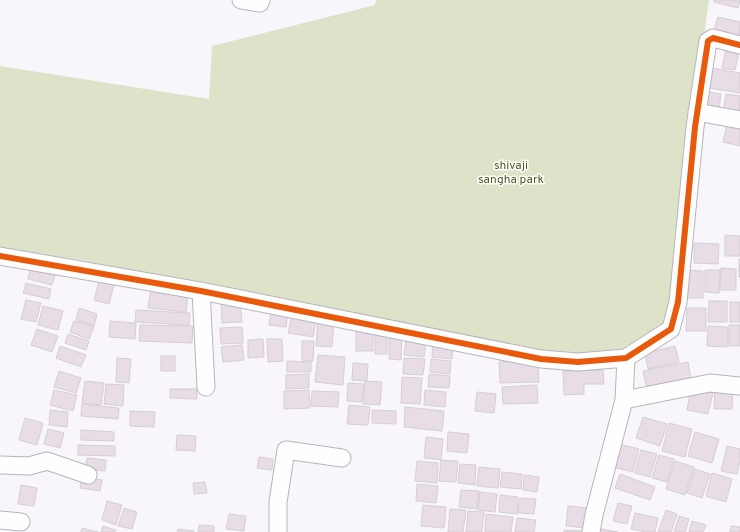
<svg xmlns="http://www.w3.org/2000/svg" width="740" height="532" viewBox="0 0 740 532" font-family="Overpass,sans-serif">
<rect width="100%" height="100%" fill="#f8f6fb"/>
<!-- green -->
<path fill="#dce3c8" d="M376,0H709L678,230L667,323L628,348L562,360L81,260L0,248V66L209,99L212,46L375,5Z"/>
<!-- building -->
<path fill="#e8dde6" stroke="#d3cfd3" d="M714,0H740L738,8L714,2Z
M718,17L740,22L739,41L713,34Z
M726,49L739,51L735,70L722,68Z
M706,67L740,73V93L703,87Z
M703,91L721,94L719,110L700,107Z
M726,94L740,96L739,114L723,112Z
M728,121L740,124V146L723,142Z
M725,235L740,236V256H725Z
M694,243L719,244L718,264L694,263Z
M739,259H740V277H739Z
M31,266L56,272L52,285L28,279Z
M721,268L736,269V290H720Z
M684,270L703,271V298H683Z
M705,270H720L719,293L705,292Z
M100,277L115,281L109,304L94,300Z
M26,283L51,289L49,299L23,293Z
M151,287L188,291L186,312L148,308Z
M26,300L41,303L36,322L21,319Z
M240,300L242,322L222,323L221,302Z
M709,301H727V322H708Z
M730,302H740V322H730Z
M43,306L63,311L58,330L38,325Z
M79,308L97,314L94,326L76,320Z
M687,308H706V331H686Z
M136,310L190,313L189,325L135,322Z
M271,310L288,312L286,327L269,325Z
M292,313L317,317L313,337L288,333Z
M318,320L334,321L332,347L316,346Z
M74,321L94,327L89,339L70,332Z
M110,321L136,323L135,339L109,337Z
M140,325L193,326L192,343L139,341Z
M729,325H740V346H729Z
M708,326L728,327V347L707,346Z
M242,327L243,343L221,344L220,328Z
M37,329L58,336L52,352L31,345Z
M356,329H373V351H356Z
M375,331H387V354H375Z
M68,334L89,341L86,350L65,343Z
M389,334L402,335L401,360L389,359Z
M406,338L426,340L424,357L404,355Z
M263,339L264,357L248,358V340Z
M267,339H282L283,361L268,362Z
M302,341H314L313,361L302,360Z
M433,343L453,346L452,359L432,357Z
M242,345L244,360L223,362L221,347Z
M60,346L86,355L81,367L56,358Z
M675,346L679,362L648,369L645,353Z
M318,355L345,357L343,385L315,382Z
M161,356H175V371H161Z
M117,358L131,359L129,383L116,382Z
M404,358L425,359L423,375L403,374Z
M431,359L451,361L450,374L430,372Z
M287,361L311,362V372H287Z
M538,361L539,382L500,383L499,362Z
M688,362L692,385L648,394L643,371Z
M353,363L368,364L367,381L352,380Z
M603,370L604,384H584V394L564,395L563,371Z
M59,371L81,378L76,393L54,387Z
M309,374V388L286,389V375Z
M429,374L450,376L449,388L428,387Z
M402,377L422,378L420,404L401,403Z
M85,381L104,383L101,405L82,403Z
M365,381L382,382L380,405L363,404Z
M348,383L364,384L362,402L347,401Z
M106,384L124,385L123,406L104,404Z
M537,385L538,403L503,404L502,387Z
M691,388L713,393L708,414L687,410Z
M715,388L733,389L732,409H714Z
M170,389H197V399L170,398Z
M54,390L77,395L73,411L50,405Z
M309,390L310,408L284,409V391Z
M425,390L446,392L445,407L424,405Z
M312,391L339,392L338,407L311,406Z
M477,392L496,394L494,413L475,411Z
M82,404L119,408L118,419L81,416Z
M349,405L370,407L368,425L347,424Z
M405,407L444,411L442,431L404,427Z
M50,410L68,412L67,427L49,425Z
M372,410L396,411V424L372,423Z
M130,411L155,412L154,427L130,426Z
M643,417L667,424L660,446L636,438Z
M25,418L43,423L37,445L19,440Z
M669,423L692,429L685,457L662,451Z
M48,429L64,433L60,448L44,444Z
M81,430L114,432V441L81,440Z
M448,432L469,434L467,453L447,451Z
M695,432L719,439L712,463L688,456Z
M177,435L196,436L195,451L176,450Z
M426,437L443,439L441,460L424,458Z
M615,443L639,449L633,472L609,466Z
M78,445L115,446V456L78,455Z
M727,446L740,449V461L737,474L721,471Z
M641,450L657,454L650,477L635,473Z
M659,455L674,459L667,482L652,478Z
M259,457L273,459L272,470L257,468Z
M87,458L106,460L105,471L86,469Z
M441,460L458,461L456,482L439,481Z
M417,461L438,463L437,483L415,481Z
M675,461L694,467L685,495L666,489Z
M460,464L476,465L475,485L458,483Z
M479,467L500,469L498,488L477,486Z
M695,469L710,474L702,498L687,493Z
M502,472L522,474L521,489L500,487Z
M712,473L732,479L726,502L706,496Z
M620,474L655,487L650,500L615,488Z
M524,475L539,477L537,492L523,490Z
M82,477L102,480L100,491L80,488Z
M205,482L207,493L194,494L193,483Z
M417,484L438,486L436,503L416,501Z
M21,485L37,488L34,506L18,504Z
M461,490L479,491L477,509L459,507Z
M480,492L497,494L495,512L478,510Z
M500,495L518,497L517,514L499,512Z
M520,498L536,499L534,514L518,513Z
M107,501L122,505L116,525L102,520Z
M618,503L632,506L627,524L613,521Z
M423,505L446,507L444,528L421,526Z
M568,506L589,508L587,528L566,526Z
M124,508L137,512L132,529L118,526Z
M450,509L466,510L463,532H448Z
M666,510L677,514L671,532H658Z
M468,511L484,512L482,532H466Z
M635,513L658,518L655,532H646L631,529Z
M229,514L246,516L244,531L226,529Z
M486,514L513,517L511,532H485Z
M679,516L689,519L685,532H674Z
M517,518L536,520L534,532H515Z
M692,521L706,525L703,532H689Z
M199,525L214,526V532H198Z
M103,526L116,530L115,532H101Z
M731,526L740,527V532H730Z
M82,528L98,532H81Z
M596,528L618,532H595Z
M178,529L194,531V532H177Z
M564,530L583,531V532H564Z"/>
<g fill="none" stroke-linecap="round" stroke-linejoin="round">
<!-- minor casing -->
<g stroke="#b7b5bb" stroke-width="19">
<path id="minor" d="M241,0L260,3L261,0
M697,112L740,120
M0,256L201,291L541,359L578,362L626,358L671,329L678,302L695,127L708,41L713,38L740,45
M201,291L206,387
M624,400L710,383L740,386
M0,465L29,466L47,461L88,475
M0,520L21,522
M278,532V502L286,450L342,458
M591,532L594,515L624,400L626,358"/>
</g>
<!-- minor -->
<use href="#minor" stroke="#fefefe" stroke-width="17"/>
<!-- cycleway casing -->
<g stroke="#fff" stroke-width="8">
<path id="cycleway" d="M0,256L201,291L541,359L578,362L626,358L671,329L678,302L695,127L708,41L713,38L740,45"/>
</g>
<!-- cycleway -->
<use href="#cycleway" stroke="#e8590c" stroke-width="6"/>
</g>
<g text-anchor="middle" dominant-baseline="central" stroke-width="3" stroke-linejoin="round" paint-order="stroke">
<!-- park labels -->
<g font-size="12" fill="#505c21" stroke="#fff">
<text x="511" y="166">shivaji<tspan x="511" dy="14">sangha park</tspan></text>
</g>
</g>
</svg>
